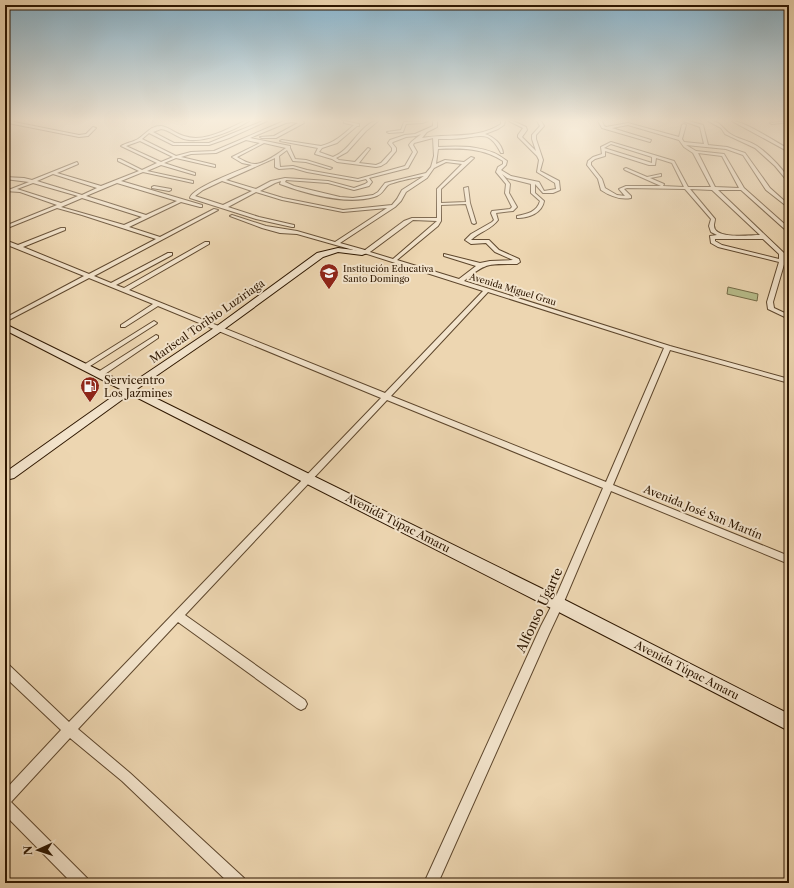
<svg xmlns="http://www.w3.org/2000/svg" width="794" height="888" viewBox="0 0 794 888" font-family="'Libre Caslon Text',serif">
<rect width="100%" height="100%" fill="#edd6b1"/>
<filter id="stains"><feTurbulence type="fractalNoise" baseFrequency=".005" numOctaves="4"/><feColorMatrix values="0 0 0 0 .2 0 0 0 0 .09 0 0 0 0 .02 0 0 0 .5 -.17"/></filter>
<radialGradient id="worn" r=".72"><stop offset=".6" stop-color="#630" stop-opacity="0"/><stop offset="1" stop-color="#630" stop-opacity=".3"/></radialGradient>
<!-- green -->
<path fill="#b8be8c" stroke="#736a46" d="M728,287L758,294L757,301L727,294Z"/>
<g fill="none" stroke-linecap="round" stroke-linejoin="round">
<!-- street casing -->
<g stroke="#5e472d" stroke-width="2">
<path id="street" d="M9,121L79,135L86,134L93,127L96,128L88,136L79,137L8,123Z
M245,121H249C233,131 202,144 184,139C175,136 169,130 161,129L153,132L174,143H209L263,121H267L229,138L209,145H173L149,133L142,139L176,156L191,152L214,151L284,121H303L304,123L276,138H262L260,137L274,136L298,123L292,122L286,123L250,138L290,146V148L295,159L306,160L332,168L330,169L306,162L293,161L287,150L279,156L280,167L293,166L307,170L358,179L405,166L413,152L409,145C412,140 417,138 421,134L416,136L406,137L393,142L392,143L396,148V151L386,163L381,166L376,167L337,162L332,159L315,154L318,148L280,141L282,140L321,146C334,143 344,134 354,125L344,123V121L359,124V126H357L337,143L322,148L319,152L333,157C337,155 341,153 344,150C353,143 365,121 378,121L366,131L347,152L336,158L339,160L355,162L368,148L370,149L359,163L376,165L381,163L392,151V148L388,143L390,140L405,135L415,134L433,126V121H437V127L427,132L422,138C448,133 477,140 501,124V121H505L504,125L498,129L485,134C494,137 502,144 503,153H501C490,132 484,135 464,138C455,139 446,139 438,139V147C462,146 488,145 507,161L506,165L501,170L511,176L539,182L544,191L556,189L555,183L537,172L539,160L537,156L518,137V135L523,128L509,121H513L526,127L527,130L522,137L536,151L532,139V135L540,126L537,121H541L544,126L536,135V139L543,160L540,171L559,181L560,190L553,193H543L535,184V193L544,201C542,213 529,218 517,218V216C527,214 537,212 540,201L531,193V184L507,178L502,174L510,184L509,193L517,207L513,211L496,213L498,220C492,229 479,232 471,240H489L499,250L519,259L520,262L517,264C489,264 486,262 464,281L670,346L789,379V383L670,350L613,485L789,556V564L611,491L563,604L549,634L438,883H424L541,626L554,601L603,488L387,400L185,615L305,700L307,704L305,708L301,710L297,708L178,622L78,729L130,773L244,878L246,883H229L122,781L70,738L11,802L87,878L89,883H72L5,815V790L61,730L5,677V663L9,665L69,722L381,398L158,306L125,327H121V325L153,304L89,278L5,322V318L84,276L5,244V240L18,245L61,228H65V230L23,247L89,274L156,239L82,215L57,208L5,229V226L57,205L20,192L5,191V189H11L29,182L5,179V177L24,178L32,180L77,162L78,164L57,173L101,186L139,171L118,161V159H120L142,170L157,163L121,146C126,143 133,142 138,139C146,134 150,126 161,126C169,127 176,134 184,136C204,143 227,129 245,121ZM433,138L434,156L431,167L426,173L385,183L378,192L373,195L353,198L340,197L294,186L285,182L286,180L328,183L354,190L369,186L372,182L369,178L408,168L417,152L413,145L414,143ZM246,140L260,143L232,157L242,163L252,165C241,170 191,188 190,198L256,219L292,227H294V225L259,217L228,207L256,192L282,200L343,212L387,208L335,242L297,231L266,226L232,215L230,216L262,228L280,233L297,234L364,253L483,291L385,393L129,290L209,244V242H205L124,288L116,285L172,255V253H168L111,283L94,276L218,210L214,209L160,237L129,227L181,202L200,207H202V205L121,181L143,172L193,183V181L147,171L161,165L195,175V173L164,163L176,158L215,167V165L181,157L191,154L216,153ZM140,141L173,157L161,162L126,146ZM264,143L286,148C279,153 264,164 255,164C249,164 242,160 237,157ZM438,149C462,148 483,148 503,161V164L498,167L496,172L506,184L505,193L512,207L510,209L492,211L491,213L494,220L492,222L471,234L465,240L471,244L486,243L495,252L513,260L490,261L480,263L444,254V256L476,266L459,279L397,260L438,226L441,221V205L466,204L472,223L474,224L476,223L470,203L468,187L464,188L466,202L441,203V189L474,158L471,157L464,162L445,160L436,164ZM275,158V167L279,169L293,168L307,172L358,181L366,179L368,182L365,184L354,188L328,181L285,178L271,181L256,189L226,180ZM446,162L462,164L437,189V218H412L404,221L365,250L340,243L395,207L401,201L406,192L427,178L434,168ZM53,174L97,188L82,195L37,181ZM424,176L402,190L397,199L392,205L343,210L283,198L260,191L275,183L281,181L280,184C307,194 347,205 374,197C382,195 383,190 388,185C393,182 417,177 424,176ZM222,181L252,191L223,205L195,196L203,190ZM33,183L78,196L61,203L17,189ZM117,183L177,201L146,215L86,196ZM82,198L142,217L124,225L61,207ZM413,220L437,221L393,259L370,252ZM488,292L664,348L606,482L391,396Z
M428,121L422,123L406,124L403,132L389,133L387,132L401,130L404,122Z
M598,121H602L604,126L606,127L628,123L679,137L682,125L684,124L686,125L682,139L684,142L704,144L700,127L683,121H688L703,125L708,145L727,147L745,153L770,188L789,205V208L766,190L743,155L726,149L686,145L696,151L724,154L744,188L789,228V233L741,190H718L785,254V261L773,302L774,308L789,315V319L768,309L767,302L779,262L718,247L711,243L710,236L717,235L711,232L709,226L711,219L685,189L627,188L624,189L631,196V198C620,200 610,196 601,190L598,179L587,165L588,161L593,157L602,154L601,147L611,142L674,161L688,187H711L693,153L684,147L679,140L628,125L612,128L651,140L650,142L602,128ZM611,144L652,157V163L604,148ZM605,151L649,165H655L656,158L672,163L684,187L663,186L664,184L650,178L661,176V174L647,177L626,168L624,169L625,170L661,186H626L619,189L625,196L617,195L605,188L602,179L591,165V162L595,159L605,156ZM698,153L722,156L739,188L715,187ZM690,189L712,190L760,235C750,235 713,240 714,225C714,223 715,221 715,219ZM715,239H763L779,254V259L722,245L715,241Z
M708,121C720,120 722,128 729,133C737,139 748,140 757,146C766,152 789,173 789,183L775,166L755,148L725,134L721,128Z
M732,121C743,120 777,143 789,149V152Z
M789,121V122L772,124L770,123Z
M786,127H789V129H786Z
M154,186L171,189V190L169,191L152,188V187Z
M154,321L157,323L156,324L87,368H83L82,366Z
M156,335L158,336V338L102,376H98L96,374L98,372Z"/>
</g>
<!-- secondary casing -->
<g stroke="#2e1701" stroke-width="2">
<path id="secondary" d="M8,121H15L5,124V122Z
M338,248L362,251L366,250L370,252L362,255L338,252L323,257L223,330L137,389L563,599L789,714V731L553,609L130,394L14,478L10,479L5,478V468L10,469L122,390L5,330V324L129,385L217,326L317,253Z"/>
</g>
<!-- street -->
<use href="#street" fill="#f3e4cc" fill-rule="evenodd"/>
<!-- secondary -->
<use href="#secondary" fill="#f3e4cc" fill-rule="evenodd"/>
</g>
<!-- sky -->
<linearGradient id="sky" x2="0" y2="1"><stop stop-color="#88b6d1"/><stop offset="0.49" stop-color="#f7eddc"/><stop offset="1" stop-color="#f7eddc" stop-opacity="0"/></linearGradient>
<rect width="794" height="245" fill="url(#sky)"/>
<!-- icons -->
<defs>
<g id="school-pin" transform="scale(1)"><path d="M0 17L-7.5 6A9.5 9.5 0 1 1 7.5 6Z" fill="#8f2418" stroke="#f3e4cc"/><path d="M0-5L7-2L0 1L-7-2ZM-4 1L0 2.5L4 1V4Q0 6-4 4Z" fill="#fff"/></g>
<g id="fuel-pin" transform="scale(1)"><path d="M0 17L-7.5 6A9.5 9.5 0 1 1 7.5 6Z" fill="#8f2418" stroke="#f3e4cc"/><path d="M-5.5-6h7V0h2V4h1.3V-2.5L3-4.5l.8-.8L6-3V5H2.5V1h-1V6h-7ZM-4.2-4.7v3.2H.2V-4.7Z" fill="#fff"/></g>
</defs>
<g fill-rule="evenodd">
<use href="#school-pin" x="329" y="273"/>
<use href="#fuel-pin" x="90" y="386"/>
</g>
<g text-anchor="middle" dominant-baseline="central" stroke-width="4" stroke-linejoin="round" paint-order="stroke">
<!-- far-poi labels -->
<g font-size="9" fill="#2e1701" stroke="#f3e4cc" text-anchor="start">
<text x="343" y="268">Institución Educativa<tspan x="343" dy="10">Santo Domingo</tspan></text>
</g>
<!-- far-street labels -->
<g font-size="9" fill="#2e1701" stroke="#f3e4cc">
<text transform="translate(513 289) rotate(17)">Avenida Miguel Grau</text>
</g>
<!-- street labels -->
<g font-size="11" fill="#2e1701" stroke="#f3e4cc">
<text transform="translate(207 321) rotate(-35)">Mariscal Toribio Luziriaga</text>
<text transform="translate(703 512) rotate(22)">Avenida José San Martín</text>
<text transform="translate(398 523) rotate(27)">Avenida Túpac Amaru</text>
<text transform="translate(687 670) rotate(27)">Avenida Túpac Amaru</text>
</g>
<!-- poi labels -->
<g font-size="11" fill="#2e1701" stroke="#f3e4cc" text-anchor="start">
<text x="104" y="380">Servicentro<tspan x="104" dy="13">Los Jazmines</tspan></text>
</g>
<!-- near-street labels -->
<g font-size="13" fill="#2e1701" stroke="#f3e4cc">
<text transform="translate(539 610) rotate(-65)">Alfonso Ugarte</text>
</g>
</g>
<!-- margin -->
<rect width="794" height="888" fill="none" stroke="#edd6b1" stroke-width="20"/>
<rect x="6" y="6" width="782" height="876" fill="none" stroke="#2e1701" stroke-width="2"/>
<rect x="10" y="10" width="774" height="868" fill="none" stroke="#2e1701"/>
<!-- north arrow -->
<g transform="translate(38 850) rotate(267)" stroke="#f3e4cc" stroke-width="3" paint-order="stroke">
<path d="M0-3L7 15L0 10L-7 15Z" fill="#2e1701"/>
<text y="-6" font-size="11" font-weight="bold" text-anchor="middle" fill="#2e1701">N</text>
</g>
<rect width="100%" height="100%" filter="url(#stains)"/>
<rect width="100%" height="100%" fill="url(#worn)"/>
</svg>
